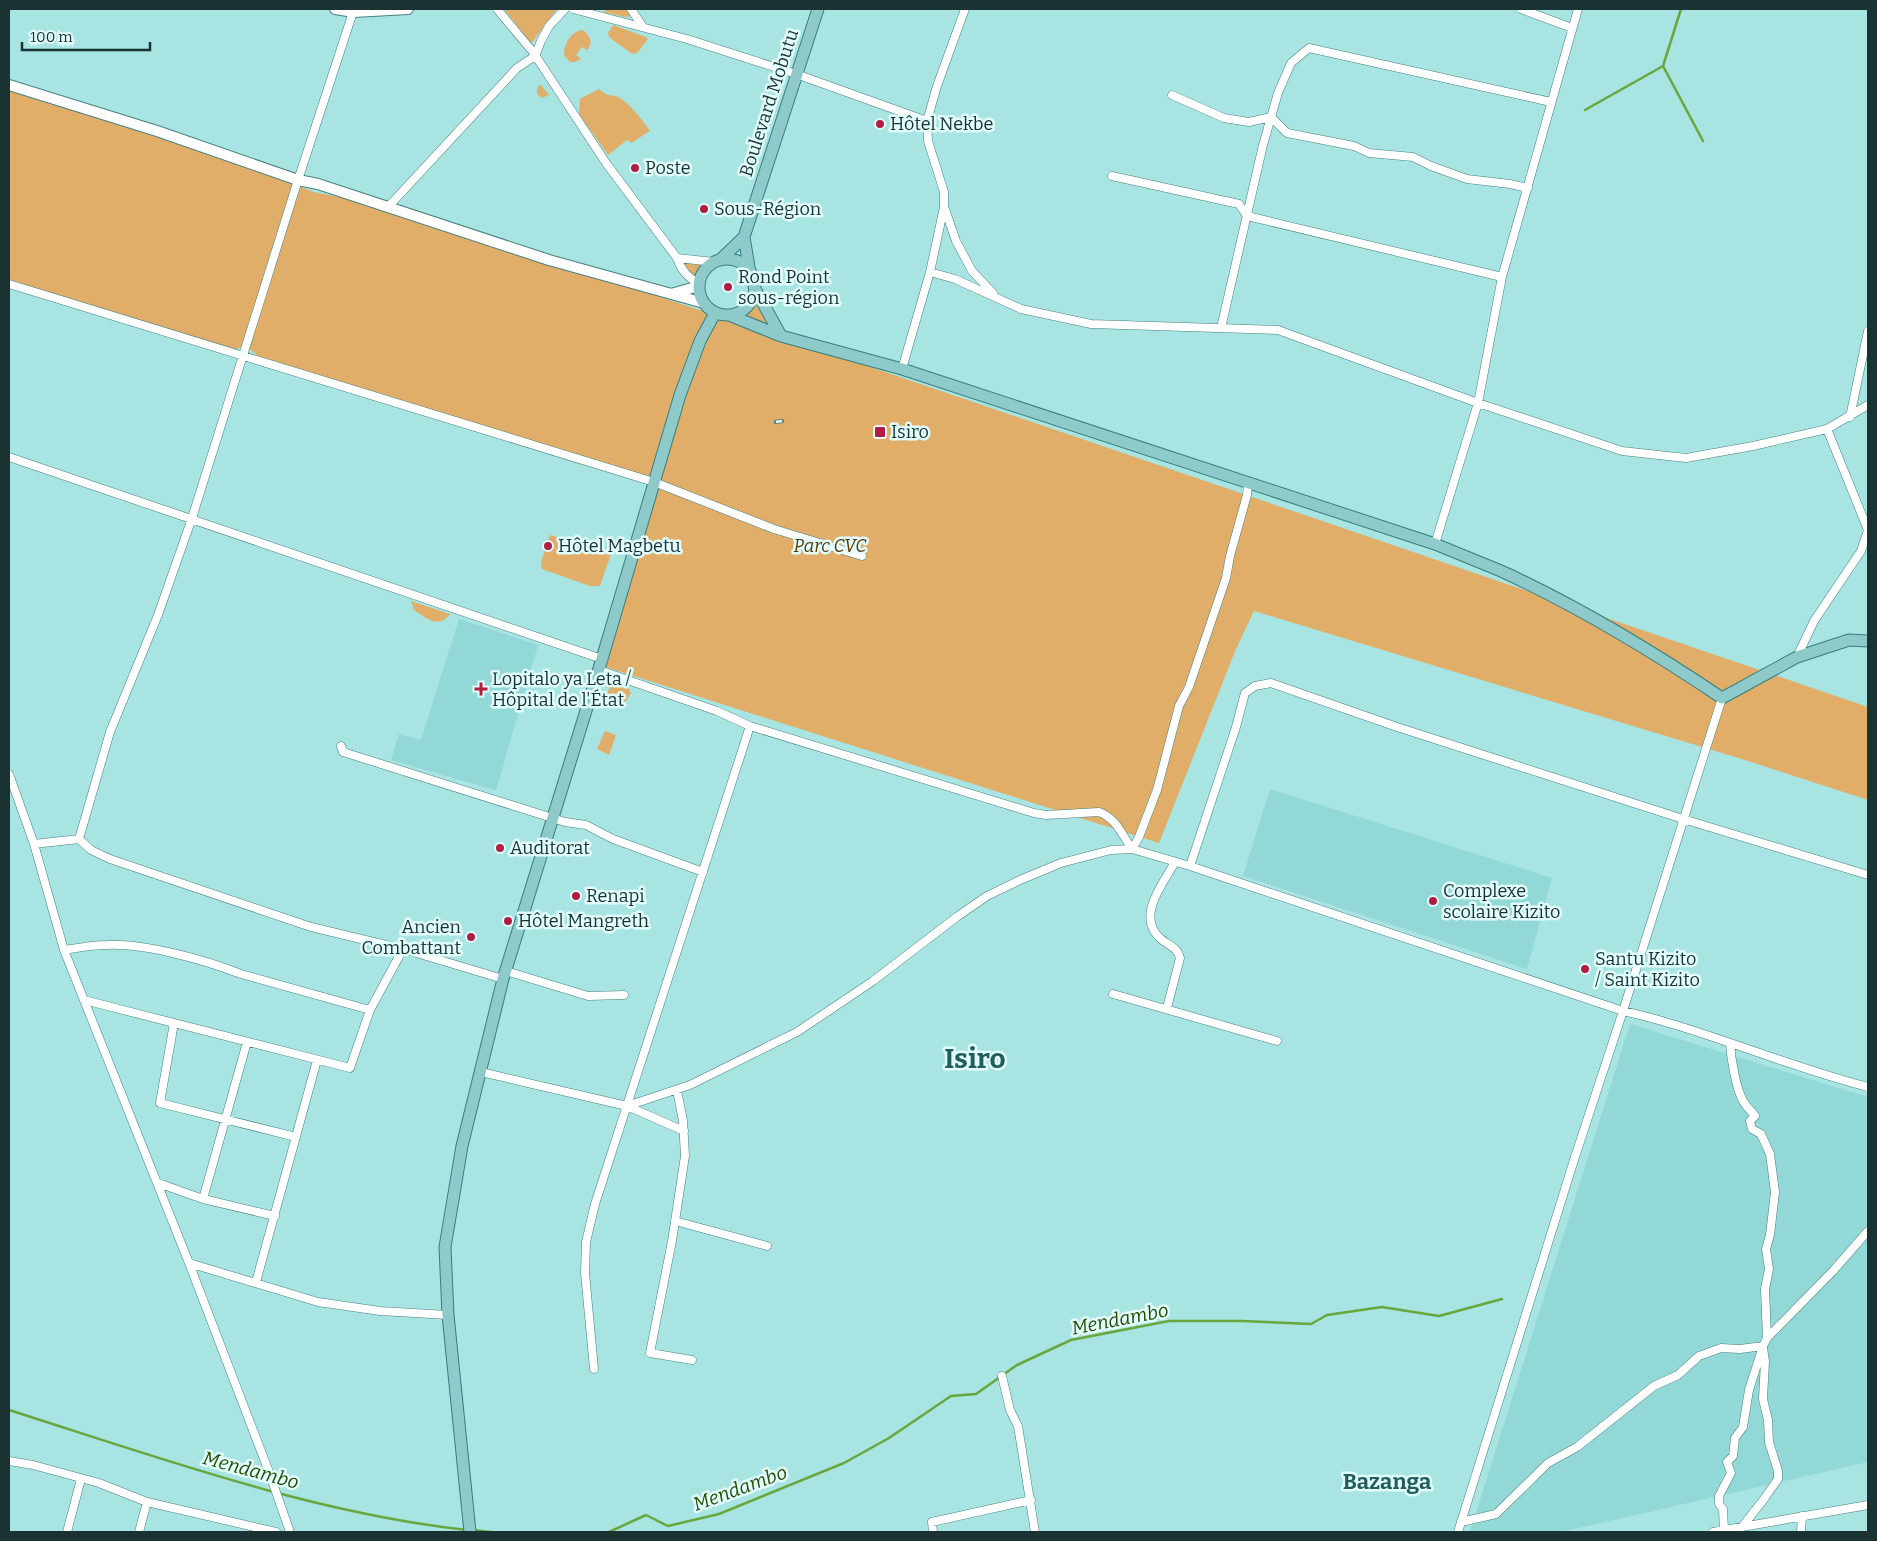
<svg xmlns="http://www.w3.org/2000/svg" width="1877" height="1541" viewBox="0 0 1877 1541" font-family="Bitter,serif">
<rect width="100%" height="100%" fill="#a7e4e2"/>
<!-- built -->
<path fill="#92d8d6" d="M459,619L538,645L496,790L391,760L399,734L421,740Z
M1270,789L1552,878L1527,969L1243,876Z
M1630,1024L1868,1097V1462L1561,1532H1470Z"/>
<!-- green -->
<path fill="#e1ae69" d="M504,9L556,10L531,44Z
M606,9H628L630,16L625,17L604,12Z
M613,25L646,37L648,39L637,53L632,54L609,37L608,33Z
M583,30C590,36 594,42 587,50L582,47L576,55L581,59L575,62H570L564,55C564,44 571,31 583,30Z
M540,84L549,95L542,98L537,94V89Z
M9,88L157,131L314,192L388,207L806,345L1868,707V800L1745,760L1254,611L1236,649L1159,843L593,663L654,482L272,368L246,346L228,351L9,284Z
M599,89C610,99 612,93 620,98C632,106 642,120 650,131L631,143L627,140L608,155L579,114L580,99Z
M683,262L703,266L693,276Z
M758,303L770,327L751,321L745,315Z
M550,535L611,554L600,586H590L542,569L541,562Z
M411,601L450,614C438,629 428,619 414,610Z
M612,680C619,680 629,686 631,693L625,702L616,707L606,704L605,701Z
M605,731L616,735L609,755L597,749Z"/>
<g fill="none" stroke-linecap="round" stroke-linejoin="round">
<!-- stream -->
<path stroke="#6aa63e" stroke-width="2.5" d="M1681,9L1663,66L1703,141
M1585,110L1663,66
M9,1410C157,1457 312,1513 467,1530
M473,1530L491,1532
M609,1532L646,1515L668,1526L719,1514L844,1463L889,1438L951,1396L976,1394L1017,1365L1071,1340L1169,1321H1242L1311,1324L1327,1315L1382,1307L1439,1316L1502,1299"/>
<!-- street casing -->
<g stroke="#46807f" stroke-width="9">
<path id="street" d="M354,9L298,180L192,518L158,615L110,732L79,839L91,850L110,859L311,927L403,949L503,979
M497,9L533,52L606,163L677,258C681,270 687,278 699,283
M573,9L687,39L796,74L927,121
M631,9L643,27
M1521,9L1572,28
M1172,95L1224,118L1249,122L1271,117L1287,133L1354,146L1369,153L1413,157L1431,166L1467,179L1510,184L1528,188
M1112,176L1239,204L1247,216L1502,277
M388,207L517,68L535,56L541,41L549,26L565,9
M945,209L956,241L972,271L993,293
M677,258L714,262
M930,272L955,279L1021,309L1091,324L1278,330L1478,403L1622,451L1686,458L1753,446L1827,429L1868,405
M9,284L654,482L774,529L862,556
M1221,328L1263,145L1278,93L1291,63L1309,48L1551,102
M902,369L930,272L944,207V192L928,141L927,121L937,86L965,9
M1850,417L1868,331
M1827,429L1868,530
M9,457L602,659
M1435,544L1478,403L1502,277L1578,9
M1797,657L1814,621L1861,551L1868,530
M599,670L717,711L750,726L1034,813L1046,815L1099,812C1116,818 1122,835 1132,849L1139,837L1157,790L1179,706L1189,687L1226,578L1230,556L1247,495L1248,483
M341,746L343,752L565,822L586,825L613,839L703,872
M9,774L34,844L64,950L189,1263L269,1472L290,1532
M34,844L79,839
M1190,866L1623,1011C1707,1030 1785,1066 1868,1087
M64,950C78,948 92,945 106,945C145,943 205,960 241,974L370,1010
M506,971L588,996L624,995
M1113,994L1277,1041
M84,1000L350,1068L370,1010L403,949
M1167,1008L1180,958C1178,948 1168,945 1161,939C1135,917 1163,884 1175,862
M174,1023L160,1103L296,1137
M1730,1043C1731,1058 1736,1092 1745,1104C1748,1108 1752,1112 1755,1116L1750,1121L1752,1129L1761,1134L1770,1154L1775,1192L1770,1235L1766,1249L1769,1269L1765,1289L1767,1338
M481,1072L627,1106L690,1085L797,1032L873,981L958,916L987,896L1020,880L1061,863L1111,850L1132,849L1190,866L1236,727L1245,693L1255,686L1271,683L1397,727L1683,819L1868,875
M677,1090L683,1121L685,1156L672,1241L650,1353L692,1360
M627,1106L684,1131
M158,1183L203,1199L275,1216
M203,1199L247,1042
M675,1221L767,1246
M189,1263L318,1302L380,1311L448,1315
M256,1282L317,1060
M594,1369L585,1273L586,1242L595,1204L750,726
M1002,1376L1010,1410L1018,1426L1035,1532
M9,1461L33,1465L99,1483L147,1502L276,1532
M1461,1522L1496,1514L1548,1463L1577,1447L1654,1386L1678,1375L1699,1356L1721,1348L1740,1349L1763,1346L1767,1338L1833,1271L1868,1231
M1742,1527L1764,1499L1778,1479V1471L1769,1442L1768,1420L1763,1399L1765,1361L1763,1348
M1724,1530L1723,1509L1719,1504V1496L1731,1473L1727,1462L1733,1456L1735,1438L1743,1427L1749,1390L1763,1346
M67,1532L81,1479
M139,1532L147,1502
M933,1532L932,1522L1031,1500
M1458,1532L1574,1160L1623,1011L1722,698
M1713,1532L1868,1505
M1801,1532L1802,1516"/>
</g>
<!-- secondary casing -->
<g stroke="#46807f" stroke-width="12">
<path id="secondary" d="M335,9L354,12L408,9
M9,85L157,131L298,180L318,184L549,260L704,303
M671,294L699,286"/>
</g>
<!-- primary casing -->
<g stroke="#357e7d" stroke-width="13">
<path id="primary" d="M699 287a28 28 0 1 1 56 0a28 28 0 1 1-56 0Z
M720,260L744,237
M750,273L744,237L818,9
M754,287L781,336
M729,315L781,336L902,369L1435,544C1457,553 1479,562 1501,571C1578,606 1652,651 1722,698L1797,657L1849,640L1868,641
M470,1532L448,1315L445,1247L462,1146L503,979L602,659L680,395L700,341L715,313"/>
</g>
<!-- street -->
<use href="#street" stroke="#fff" stroke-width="8"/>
<!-- secondary -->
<use href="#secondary" stroke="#fff" stroke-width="10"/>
<!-- primary -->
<use href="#primary" stroke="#8ecaca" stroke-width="11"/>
<!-- rail casing -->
<g stroke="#5a8382" stroke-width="4.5">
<path id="rail" d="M776,422L782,421"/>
</g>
<!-- rail -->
<use href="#rail" stroke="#e1fefd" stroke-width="2.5" stroke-dasharray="8" stroke-linecap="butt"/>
</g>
<!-- markers -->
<g fill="#b01d41" stroke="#e1fefd" stroke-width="2">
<circle cx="880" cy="124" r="5"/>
<circle cx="635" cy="168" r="5"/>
<circle cx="704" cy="209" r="5"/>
<circle cx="728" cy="287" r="5"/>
<rect x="874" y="426" width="12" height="12" rx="2.5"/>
<circle cx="548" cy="546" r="5"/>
<path d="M478.5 681.5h5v5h5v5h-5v5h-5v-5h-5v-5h5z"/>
<circle cx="500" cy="848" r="5"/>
<circle cx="576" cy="896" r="5"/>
<circle cx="1433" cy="901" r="5"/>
<circle cx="508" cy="921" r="5"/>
<circle cx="471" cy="937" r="5"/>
<circle cx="1585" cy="969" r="5"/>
</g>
<g text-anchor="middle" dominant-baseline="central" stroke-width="5" stroke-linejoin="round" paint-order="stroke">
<!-- street labels -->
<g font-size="18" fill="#1a3232" stroke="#e1fefd">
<text transform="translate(769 103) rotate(-72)">Boulevard Mobutu</text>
</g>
<!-- poi labels -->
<g font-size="18" fill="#1a3232" stroke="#e1fefd" text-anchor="start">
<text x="890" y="124">Hôtel Nekbe</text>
<text x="645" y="168">Poste</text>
<text x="714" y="209">Sous-Région</text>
<text x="738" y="277">Rond Point<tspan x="738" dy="21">sous-région</tspan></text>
<text x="891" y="432">Isiro</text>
<text x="558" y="546">Hôtel Magbetu</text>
<text x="492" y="679">Lopitalo ya Leta /<tspan x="492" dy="21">Hôpital de l'État</tspan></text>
<text x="510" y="848">Auditorat</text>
<text x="1443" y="891">Complexe<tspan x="1443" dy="21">scolaire Kizito</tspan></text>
<text x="586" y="896">Renapi</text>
<text x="518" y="921">Hôtel Mangreth</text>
<text x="461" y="927" text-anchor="end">Ancien<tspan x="461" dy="21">Combattant</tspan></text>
<text x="1595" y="959">Santu Kizito<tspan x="1595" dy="21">/ Saint Kizito</tspan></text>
</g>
<!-- park labels -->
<g font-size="18" font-style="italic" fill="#553809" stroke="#e1fefd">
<text x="830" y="546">Parc CVC</text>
</g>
<!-- water labels -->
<g font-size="19" font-style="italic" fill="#254b00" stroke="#e1fefd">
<text transform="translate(1120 1319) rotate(-11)">Mendambo</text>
<text transform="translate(251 1470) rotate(15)">Mendambo</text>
<text transform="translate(740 1488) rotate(-20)">Mendambo</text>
</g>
<!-- district labels -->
<g font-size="22" font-weight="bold" fill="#225e5d" stroke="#e1fefd">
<text x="1387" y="1481">Bazanga</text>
</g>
<!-- town labels -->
<g font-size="28" font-weight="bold" fill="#225e5d" stroke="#e1fefd">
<text x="975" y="1058">Isiro</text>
</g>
</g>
<!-- border -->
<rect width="1877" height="1541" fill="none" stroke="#1a3232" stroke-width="20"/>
<!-- scale -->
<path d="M22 42v8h128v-8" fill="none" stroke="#1a3232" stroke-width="2.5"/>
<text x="30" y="42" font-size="15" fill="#1a3232" stroke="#e1fefd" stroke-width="4" paint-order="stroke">100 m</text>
</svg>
